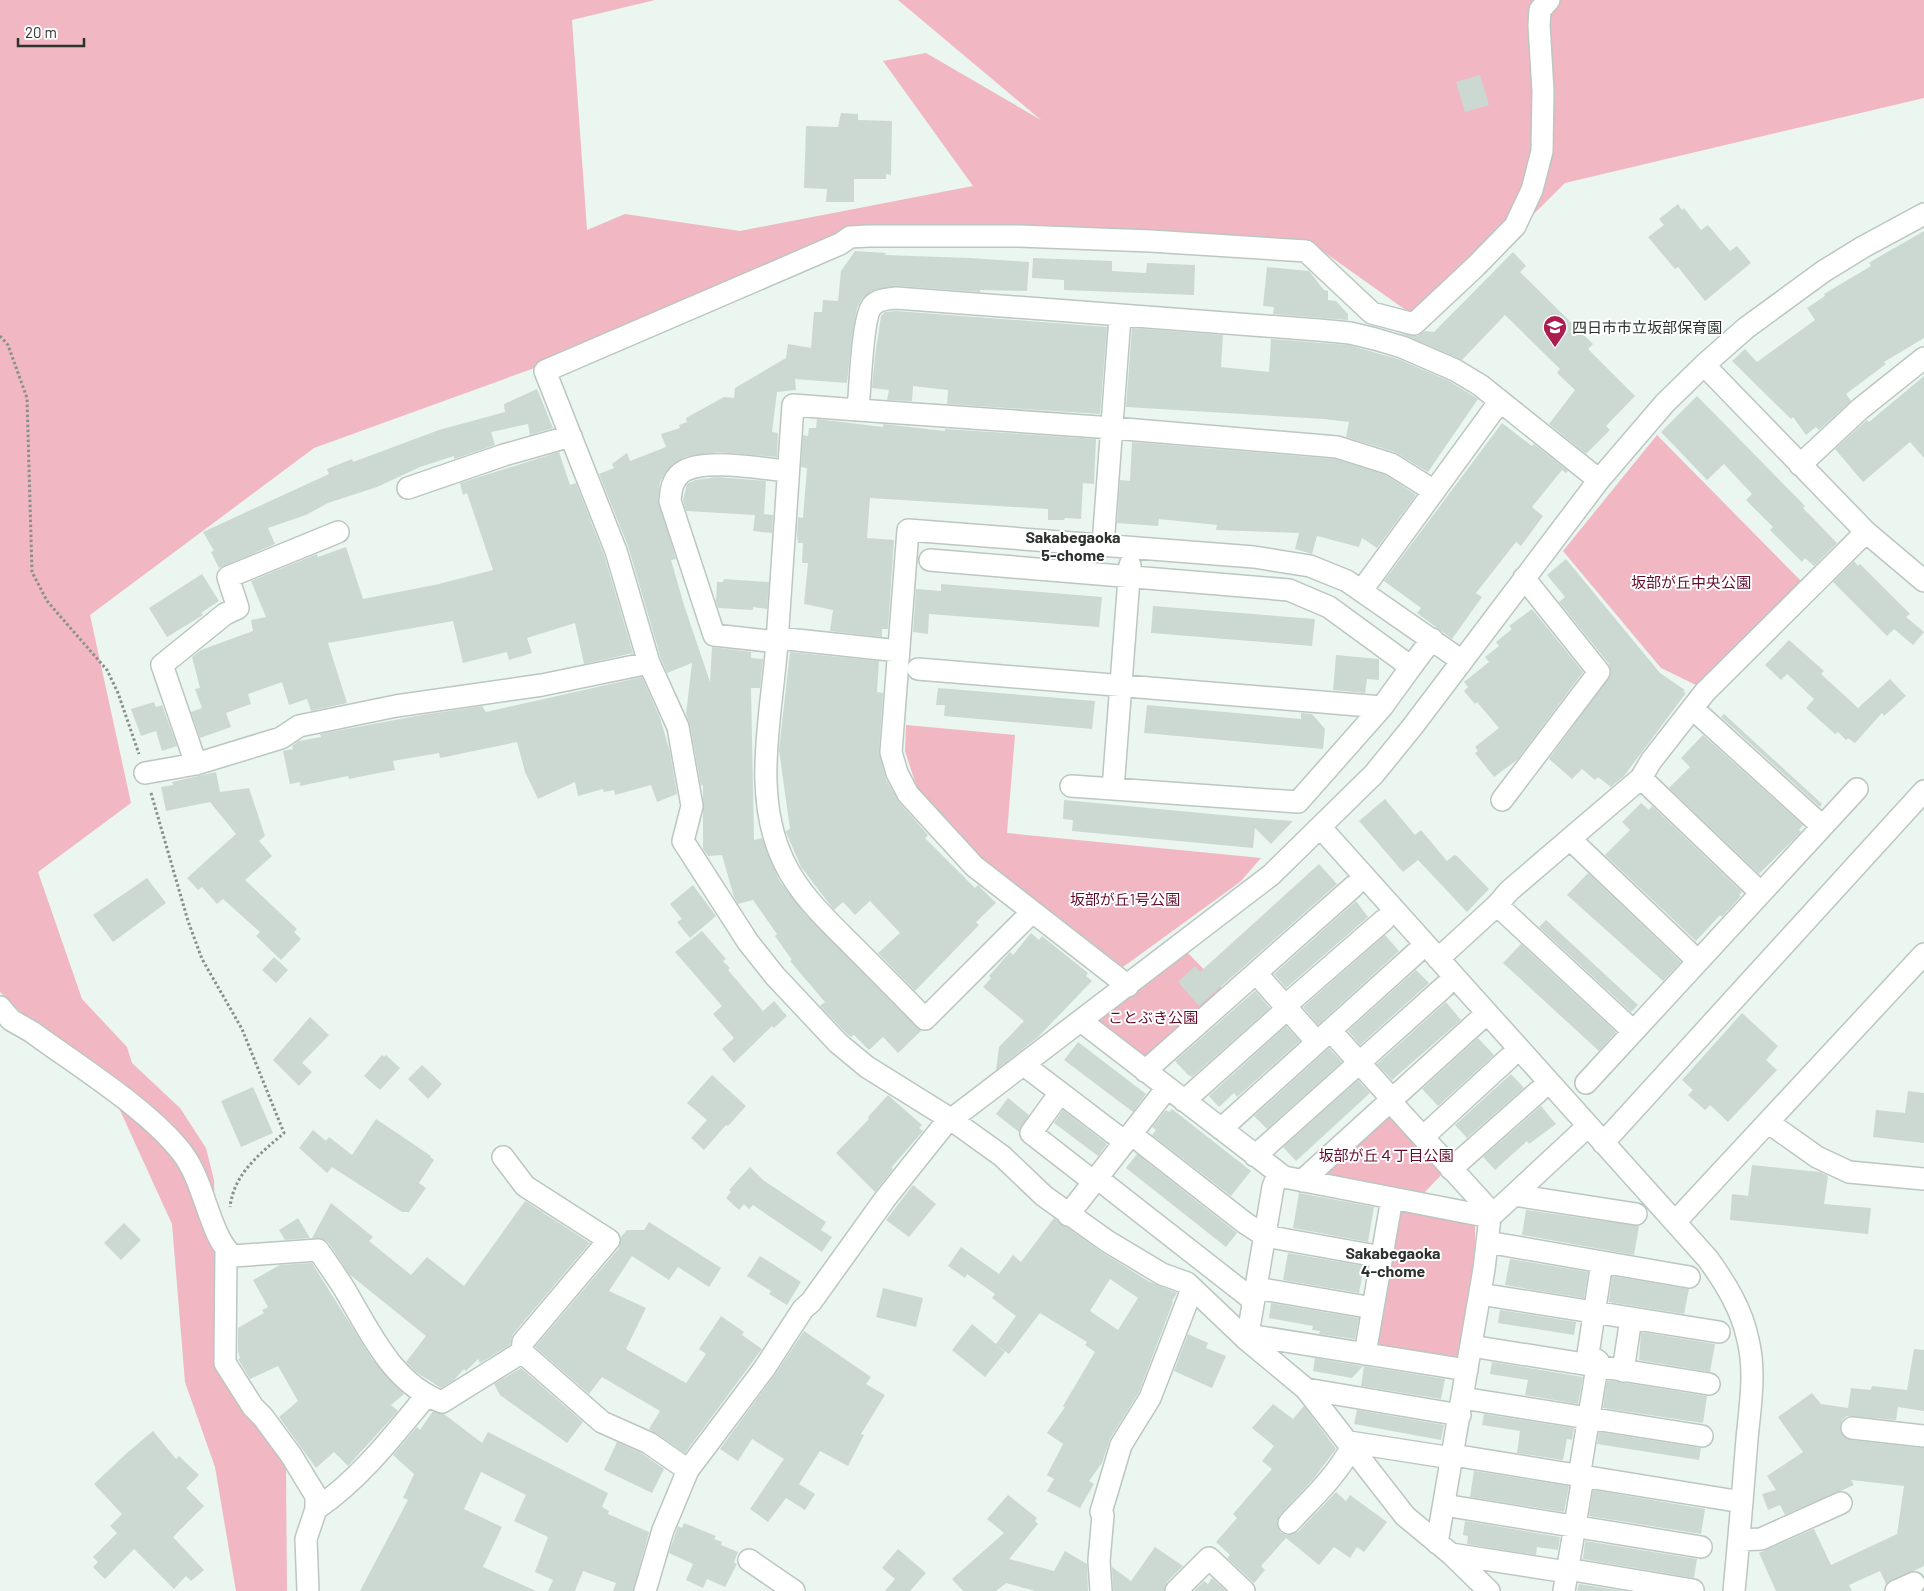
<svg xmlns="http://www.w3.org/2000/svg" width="1924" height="1591" viewBox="0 0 1924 1591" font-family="Barlow,'Noto Sans JP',sans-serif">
<rect width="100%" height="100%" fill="#eaf6ef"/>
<!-- green -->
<path fill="#f1b7c2" d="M0,0H655L572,20L587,230L625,214L740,231L973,186L883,61L926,53L1041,120L898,0H1924V98L1565,183L1424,323L1317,247L1175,233L894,230L540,366L314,448L90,615L131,803L38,872L82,999L127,1047L132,1063L180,1108L206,1148L214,1180L219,1362L286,1469L287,1591H236L215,1467L185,1382L172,1224L119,1108L0,992Z
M1657,435L1803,583L1698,686L1661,668L1563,551Z
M906,725L1015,735L1007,833L1261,858L1240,882L1123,967L982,859L917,788L905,751Z
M1187,952L1227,993L1149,1064L1099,1024L1100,1018Z
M1389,1110L1445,1171L1422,1195L1322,1176Z
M1395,1207L1472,1221L1475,1227V1270L1459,1367L1370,1352Z"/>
<!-- building -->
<path fill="#ccd9d2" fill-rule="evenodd" d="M1480,75L1489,105L1465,112L1456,82Z
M841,113L858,114V120L892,121L891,175L886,174V179H854V202H826L827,189L804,188L806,126L838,127Z
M1678,204L1682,210L1684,208L1701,230L1708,225L1730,251L1737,246L1751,263L1705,301L1678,267L1675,269L1648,237L1664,225L1659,219Z
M1924,231V338L1884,362L1886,364L1846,394L1851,401L1819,430L1816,427L1806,435L1793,417L1791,419L1732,361L1745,349L1757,362L1815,320L1807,308L1825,296L1824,294L1871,266L1869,263L1877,258Z
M855,251L886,253L885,255L970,258L1029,262L1027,291L980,290V292L897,286L872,291L862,299L857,308L852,336L847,383L795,379L796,390L777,392L772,432L778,433L777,457L718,452L685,457L673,464L665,473L660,482L658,500L676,559L671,560L684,605L710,682L712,647L751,652V658L763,659L760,688H751L754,840L762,838L779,880L805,914L921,1031L898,1053L883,1037L869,1050L854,1035L851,1037L847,1034L820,1006L825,1002L790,961L792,960L775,936L777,934L753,900L738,904L734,897L722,855L708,856L703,849V785L701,786L690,725L686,714L692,663L667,673L661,659L628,546L599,474L614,468L612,464L627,453L630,461L666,447L661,434L680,428L679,425L687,422L686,418L724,397L734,398L735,388L786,358L788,344L811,348L814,312H822L823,300L838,301L841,271Z
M1513,252L1526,266L1520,272L1593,344L1588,349L1635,396L1606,426L1610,430L1586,454L1549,424L1575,390L1557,373L1560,369L1505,315L1462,360L1397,332L1417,336L1425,331L1434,332Z
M1033,258L1112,261V271L1146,273L1147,263L1195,265L1194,295L1064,290V280L1032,278Z
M1267,267L1309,271L1324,290L1328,291V300L1336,301L1348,314V320L1273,314L1274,307L1263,306Z
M896,311L1107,327L1100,414L947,404L948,390L913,386L912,401L887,400L889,390L872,388L875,356L881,316L885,312Z
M1132,328L1223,335L1221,367L1269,372L1271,339L1348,345L1398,359L1449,381L1478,399L1428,472L1395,452L1346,437L1349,422L1324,419L1126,407Z
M1924,376V458L1910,442L1863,482L1835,449L1867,420L1869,422Z
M537,389L553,428L530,435L528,424L491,432L495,445L454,459V456L420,467L377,487L328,503L306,515L268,528L275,544L219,568L211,552L214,551L203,532L329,474L327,469L352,459L353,462L439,430L505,412L504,404Z
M1697,396L1805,506L1803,508L1837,543L1814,566L1805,558L1802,562L1770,530L1773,527L1746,500L1752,494L1724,464L1707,480L1661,432Z
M817,419L883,427V424L945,431V429L1096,439L1094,484L1083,483L1081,519L1065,518L1064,520H1048V509L870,498L867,538L894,540L888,629H882V637L830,631L833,610L804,604L808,563H802L803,543H798L797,536L798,517L803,518L807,468L801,467L803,435L808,436L809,428H816Z
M1502,423L1532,446L1534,444L1568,471L1566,473L1562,470L1532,507L1543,516L1521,546L1516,542L1476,593L1482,597L1452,639L1417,613L1421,608L1384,581Z
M1132,442L1335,459L1386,475L1416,495L1377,548L1362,538L1359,547L1317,536L1312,554L1295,549L1299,533L1216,530L1217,525L1159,519L1158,526L1117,523L1120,480L1130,481Z
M559,452L570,485L576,483L604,555L633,653L584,664L575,623L527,638L532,653L509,660L507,652L463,663L453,621L328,643L347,703L311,711L307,699L289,705L282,682L248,694L251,704L226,713L231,727L200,738L191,712L202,708L195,689L200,688L192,657L201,650L253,631L251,620L266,617L251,581L317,554L318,557L346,547L363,599L439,584L493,570L467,493L463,495L460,483Z
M717,477L766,481L764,514L773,515L772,533L753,531L755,515L686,511L683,500L687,484L695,480Z
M1566,559L1660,673L1685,690L1683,692L1686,693L1624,776L1611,787L1598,777L1595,780L1582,769L1572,779L1549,759L1611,674L1609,664L1559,602L1565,597L1547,575Z
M1854,561L1858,566L1860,564L1910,614L1906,617L1924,632L1913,645L1894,629L1887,636L1833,582Z
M202,574L219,601L201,613L203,615L167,637L149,608Z
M724,579L769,582L767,609L753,607V610L718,608L716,601L717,582H723Z
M941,584L1102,597L1099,627L929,614L928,634L913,632L916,589L941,591Z
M1153,606L1315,619L1312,646L1151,633Z
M1532,609L1583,672L1517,760L1494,777L1475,753L1478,751L1475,747L1499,728L1477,702L1475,704L1464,691L1468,687L1464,682L1489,662L1485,657L1499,646L1496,642L1512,629L1509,626Z
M1789,640L1824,671L1821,674L1858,708L1890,679L1906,696L1884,716L1882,713L1855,743L1848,738L1846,740L1838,732L1835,734L1806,708L1814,699L1787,674L1781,680L1765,665Z
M790,652L879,661L877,692L883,693L879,751L886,779L899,802L928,835L925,838L975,888L978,885L996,903L976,922L979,925L915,991L878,953L900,933L870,901L855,915L843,902L834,910L801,867L786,832V831L790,829L779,750Z
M1336,655L1379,659V680L1367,679L1365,693L1333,690Z
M642,677L660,718L670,752L677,794L657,802L651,785L615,795L614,790L604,792L603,789L578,796L575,782L538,799L525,772L517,742L440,758L439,753L393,761L395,770L363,776L349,779L348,776L300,786V782L290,784L283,751L293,749L292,746L299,741L321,737L320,734L416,716L482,706L486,712Z
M938,688L1095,701L1092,729L944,716L945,705H936Z
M154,702L156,707L162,705L177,746L162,751L156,731L141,736L131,709Z
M1147,705L1301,719V713L1312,714L1325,729L1323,749L1144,733Z
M1724,714L1822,804L1820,807L1721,717Z
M1703,735L1803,825L1799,830L1801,832L1759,874L1669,788L1690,767L1681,758Z
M216,772L220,792L249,788L265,836L259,841L272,856L245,880L297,929L294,932L301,939L281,960L256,936L260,932L223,899L217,904L202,887L198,890L187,878L236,834L210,802L166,811L161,787L173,785L172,782Z
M1385,799L1415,835L1421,830L1447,861L1454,855L1457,856L1489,889L1467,912L1418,860L1403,872L1359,821Z
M1064,800L1243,817L1293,821L1271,844L1255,828L1253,848L1072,831L1073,820L1063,819Z
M1641,803L1649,810L1652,806L1742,892L1739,895L1741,896L1722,917L1720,915L1696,941L1605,855L1630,830L1622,822Z
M1319,864L1337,884L1199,1006L1178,982L1195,966L1200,972Z
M1588,873L1681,962L1663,981L1567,895Z
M147,878L166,903L113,942L93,915Z
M693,885L716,916L690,938L677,922L682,919L670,904Z
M1356,901L1368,917L1286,988L1274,974Z
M1546,920L1638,1005L1631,1012L1539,927Z
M702,931L726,959L723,961L730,968L728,970L763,1011L774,1001L787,1016L774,1028L772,1026L734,1063L722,1049L734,1038L713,1014L722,1006L675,952Z
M1031,933L1039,940L1042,936L1088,973L1086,976L1092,981L1038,1037L996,1070L999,1047L1024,1021L983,987L991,978L989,976L1010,952L1013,955Z
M1385,935L1399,951L1318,1025L1303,1007Z
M1521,944L1616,1032L1599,1051L1503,963Z
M274,957L288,970L276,983L262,970Z
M1416,970L1429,983L1360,1045L1348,1031Z
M1255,991L1270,1008L1192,1077L1187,1074L1175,1061Z
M1446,1002L1461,1020L1392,1080L1377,1064Z
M1742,1013L1778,1046L1766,1060L1777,1070L1728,1122L1710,1105L1705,1110L1688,1095L1693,1090L1682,1080Z
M310,1017L329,1035L302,1063L312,1072L299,1086L273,1060Z
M1286,1026L1300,1041L1237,1097L1234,1093L1219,1107L1209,1096Z
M1478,1038L1494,1055L1438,1106L1422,1089Z
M1078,1042L1146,1094L1133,1112L1064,1060Z
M1329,1048L1342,1062L1267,1129L1254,1116Z
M382,1055L384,1057L386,1055L400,1068L380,1090L364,1076Z
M422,1065L442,1084L428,1099L408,1079Z
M1511,1074L1524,1088L1467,1138L1455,1125Z
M712,1075L746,1106L728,1126L726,1125L704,1150L691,1138L707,1120L687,1103Z
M1358,1080L1370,1093L1296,1161L1283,1147Z
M253,1087L273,1133L241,1147L221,1101Z
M1908,1091L1924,1093V1143L1873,1137L1876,1110L1905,1113Z
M888,1095L922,1125L919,1128L923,1131L891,1168L893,1169L875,1192L836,1153L869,1119L868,1117Z
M1008,1098L1029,1115L1019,1132L996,1114Z
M1541,1106L1556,1124L1529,1144L1527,1141L1495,1170L1483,1157Z
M1172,1109L1251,1171L1231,1196L1152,1135L1156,1130L1152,1127L1166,1110L1169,1112Z
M1063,1110L1107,1144L1098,1156L1054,1123Z
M376,1119L431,1156L430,1157L434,1160L419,1183L426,1188L409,1212H402L332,1167L327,1173L299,1148L313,1130L326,1141L329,1137L352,1155Z
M1137,1154L1237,1233L1226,1247L1126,1168Z
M1752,1165L1820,1172L1828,1176L1824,1204L1871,1208L1868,1234L1730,1220L1732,1194L1748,1196Z
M750,1167L763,1180L826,1222L821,1230L832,1237L822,1252L753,1205L749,1209L744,1204L739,1210L726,1198L731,1192L729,1190Z
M913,1185L936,1204L909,1237L886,1220Z
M1299,1193L1374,1207L1368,1242L1293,1228Z
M525,1201L590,1243L513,1334L510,1345L480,1363L478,1359L466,1371L464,1369L454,1380L441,1388L416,1372L406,1362L426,1336L349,1274L328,1242L323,1239L312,1238L331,1203L373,1237L369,1241L411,1275L427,1257L464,1286Z
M1526,1210L1639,1226L1634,1255L1522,1235Z
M298,1218L310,1238L285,1240L279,1230Z
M1054,1218L1100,1251L1148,1281L1177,1293L1172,1301L1173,1302L1139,1392L1110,1439L1102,1463L1089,1481L1094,1484L1080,1508L1047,1491L1054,1479L1047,1475L1063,1444L1047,1433L1065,1407L1063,1406L1095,1352L1085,1345L1087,1342L1040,1313L1009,1354L996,1345L1005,1352L985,1377L952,1350L972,1324L996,1344L1016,1316L992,1298L995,1294L967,1274L965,1278L948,1266L961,1247L999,1274L1013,1255L1021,1262ZM1110,1279L1138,1298L1118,1330L1090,1311Z
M649,1222L721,1268L709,1287L678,1267L669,1280L632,1256L609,1291L646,1308L626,1349L686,1383L706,1354L699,1349L721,1316L744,1332L742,1335L762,1349L685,1453L649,1429L660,1411L602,1377L589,1394L535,1347L619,1248L621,1237L627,1230H644Z
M124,1223L141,1240L121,1260L104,1243Z
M1288,1253L1364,1266L1359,1293L1283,1280Z
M760,1256L801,1282L787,1305L769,1294L771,1291L747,1276Z
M1510,1259L1588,1272L1584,1298L1505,1285Z
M312,1263L372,1359L404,1394L391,1405L398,1411L348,1466L334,1452L316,1468L279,1417L298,1401L278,1366L250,1379L238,1359L240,1358L238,1351V1328L264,1313L262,1310L268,1307L253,1280L280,1265Z
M1612,1276L1689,1289L1684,1314L1609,1302Z
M883,1288L923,1298L916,1327L876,1317Z
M1271,1303L1359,1318L1355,1339L1319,1334L1320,1331L1312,1330L1313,1326L1269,1318Z
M1500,1310L1576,1322L1574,1335L1498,1323Z
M804,1331L871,1377L866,1384L885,1395L861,1434L864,1435L848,1466L820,1451L799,1484L815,1494L805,1510L786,1498L768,1522L750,1509L784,1459L752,1439L738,1461L720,1449L774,1376Z
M1641,1332L1715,1344L1710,1372L1639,1360Z
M1188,1334L1208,1343L1206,1348L1226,1356L1212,1388L1174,1371Z
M1914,1349L1924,1350V1411L1898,1407L1896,1420L1847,1416L1842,1420L1840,1427L1841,1433L1850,1440L1924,1448V1566L1886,1584L1880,1571L1849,1585L1852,1591H1776L1759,1553L1814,1529L1831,1565L1897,1534L1904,1486L1851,1480L1854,1485L1785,1515L1780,1505L1768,1510L1762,1494L1776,1490L1767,1476L1803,1452L1778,1417L1812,1393L1821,1404L1848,1408L1851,1388L1871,1390L1872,1386L1907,1390Z
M1315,1358L1362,1366H1363L1352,1378L1313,1371Z
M1492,1362L1583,1377L1578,1404L1525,1395L1528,1380L1490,1374Z
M1364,1366L1445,1379L1441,1399L1361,1386Z
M521,1368L583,1422L567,1443L500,1395L494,1384Z
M1607,1380L1707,1396L1703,1423L1603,1408Z
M1273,1404L1293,1419L1304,1406L1336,1449L1314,1478L1280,1515L1277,1521L1280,1532L1287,1535L1298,1532L1336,1492L1346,1501L1350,1495L1387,1522L1364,1552L1357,1547L1350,1558L1334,1547L1319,1565L1286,1538L1261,1566L1265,1570L1254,1583L1227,1558L1230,1555L1216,1542L1237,1518L1233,1514L1272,1469L1262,1461L1274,1446L1252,1428Z
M1357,1410L1444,1425L1441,1440L1354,1424Z
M433,1411L444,1414L482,1443L488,1432L608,1493L602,1507L609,1511L608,1514L649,1532L633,1591H613L616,1583L583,1571L575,1591H548L553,1580L535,1572L548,1537L514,1521L526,1495L481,1472L464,1509L502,1527L483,1567L536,1591H360L408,1500L403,1498L414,1474L393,1455L417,1427L420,1430Z
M1484,1414L1574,1428L1572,1440L1567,1439L1563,1460L1517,1453L1520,1431L1482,1425Z
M153,1431L176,1459L179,1456L199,1475L186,1488L204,1506L173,1537L204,1570L191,1581L186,1576L174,1589L134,1549L105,1579L93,1567L98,1562L93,1557L117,1533L110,1526L122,1514L94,1484L128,1452Z
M1599,1432L1701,1448L1699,1460L1597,1444Z
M617,1442L643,1454L664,1469L652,1493L604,1470Z
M1474,1471L1569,1486L1564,1512L1470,1497Z
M1593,1490L1705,1509L1701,1534L1589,1516Z
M1008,1495L1037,1518L1035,1521L1038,1524L1009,1559L1054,1571L1065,1551L1087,1564L1088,1591H1035L1006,1583L996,1591H963L952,1579L1004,1533L987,1519Z
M1465,1521L1560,1537L1558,1550L1537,1547L1536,1555L1467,1544L1468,1536L1463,1535Z
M684,1523L716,1536L714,1539L722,1542L721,1545L738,1552L734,1562L737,1564L725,1587L707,1579L703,1588L686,1580L693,1564L669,1553L678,1526L682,1528Z
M1585,1541L1697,1559L1694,1578L1583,1559Z
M1155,1547L1183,1566L1167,1582L1164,1591H1113L1112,1567L1131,1581Z
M898,1549L926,1573L910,1591H885L895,1579L882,1568Z
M1212,1578L1226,1591H1194L1204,1581L1208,1584Z
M1579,1584L1623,1591H1577Z"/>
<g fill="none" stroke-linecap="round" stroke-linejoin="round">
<!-- minor casing -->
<g stroke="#bbc7c1" stroke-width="24">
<path id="minor" d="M1704,365L1866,532L1924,581
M858,410L1113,428L1337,447L1391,464L1434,491
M1800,465L1860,409L1924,358
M408,488L504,455L571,436
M1103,545L1120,317
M930,560L1289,590L1329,607L1411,667L1432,639
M1362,590L1500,401
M778,638L899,651
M777,642L714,635L670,501C671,490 672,480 681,473C702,457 762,469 788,471
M918,669L1382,707L1298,802L1071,786
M1382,707L1411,667
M1692,708L1822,826
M196,764L162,665L225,614L238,608L228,577L338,532
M145,773L196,764L281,738L299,726L396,706L542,685L649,663
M1641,778L1761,893
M1113,789L1130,565
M1502,800L1599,672L1524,578
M1321,828L1708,1259C1726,1284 1742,1310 1748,1340C1756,1372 1750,1407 1747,1439C1743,1490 1739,1540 1734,1591
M1570,839L1698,961
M1497,905L1633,1031
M1032,912L925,1019C901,994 876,969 851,944C827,920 799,894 784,862C751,794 772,715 777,642C783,563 787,484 793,405L858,410C860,392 862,315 873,305C879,299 888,299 896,298L1319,330L1350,333L1375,339L1402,347L1455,370L1480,385L1599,480
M1438,959L1497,905L1509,891L1641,778L1651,761L1705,692L1866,532
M1256,973L1316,1041
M1128,986L974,866L908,794L897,773L891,752L908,530L1254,557L1310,566L1347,581L1462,661
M1285,1006L1384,920
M0,1007L11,1020L32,1032C78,1066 150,1110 183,1154C205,1183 210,1238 233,1256L318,1250C326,1261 334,1273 342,1285C369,1329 390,1382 442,1402L522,1352L602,1422L649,1443L688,1470
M1081,1021L1284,1177L1490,1217
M1330,1030L1392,1099
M1024,1065L1125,1142
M1145,1071L1354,886
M1586,1083L1857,789
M1060,1093L1031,1133L1094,1182
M1184,1101L1287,1009
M1390,1101L1493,1214
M1769,1123L1817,1157L1849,1172L1924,1179
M1221,1129L1416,953
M1131,1134L1245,1223L1265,1236L1382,1257
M1423,1137L1509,1058
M1603,1143L1924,791
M1255,1156L1445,986
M503,1157L525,1186L609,1240L523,1342L522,1352
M1451,1169L1539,1091
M1097,1178L1253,1300
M1302,1181L1486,1014
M1514,1195L1636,1214
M1068,1215L1167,1088
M1675,1222L1924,954
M1487,1242L1689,1277
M226,1250L225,1363L253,1407L263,1417L291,1455L316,1496V1509L306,1539L308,1591
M1256,1288L1373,1308
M1480,1294L1719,1332
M1248,1335L1467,1370
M1247,1340L1273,1187L1278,1174
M1471,1346L1709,1384
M1365,1354L1392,1198
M1623,1371L1631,1318
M1306,1389L1460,1415
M1462,1398L1702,1436
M1852,1428L1924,1436
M1349,1442L1452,1458
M1453,1455L1742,1502
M1579,1477L1598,1361L1588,1354L1602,1262
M1444,1505L1701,1547
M316,1509C360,1479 393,1436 426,1396
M1289,1523C1311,1499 1337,1476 1352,1446
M1739,1540L1761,1539L1841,1503
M1437,1543L1484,1269L1490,1217L1588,1126
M1451,1554L1567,1572
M749,1560L794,1591
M1567,1569L1693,1590
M645,1591L663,1530L688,1470L764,1369L803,1309L811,1302L885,1199L944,1125L1271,875L1374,774L1413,726L1599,480L1665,403L1704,365L1746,328L1824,271L1863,247L1924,214
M1101,1591L1099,1561L1103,1515L1101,1512L1121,1445L1150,1398L1192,1289
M1176,1591L1209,1558L1244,1591
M1489,1591L1451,1554L1405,1516L1306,1389L1247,1340L1187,1283L1162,1274L1107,1241L1044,1196L1002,1156L952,1120L867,1067L838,1043L775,976L748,942L683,841L692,806L678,727L649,663L616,551L545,371L840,244L850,237L869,236H1019L1151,241L1306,251L1372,313L1414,324L1476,266L1515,226L1532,190L1542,151L1543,91L1539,25L1540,10L1549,0
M1564,1591L1583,1477
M1896,1591L1914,1583"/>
</g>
<!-- path -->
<path stroke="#87908b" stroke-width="3" stroke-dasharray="2.5 2.5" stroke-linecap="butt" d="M0,336L8,345L27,398L32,572L47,601L107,670L118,693L139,754
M151,793L188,921L202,959L242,1029L284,1133C260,1154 234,1173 230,1207"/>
<!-- minor -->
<use href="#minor" stroke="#fff" stroke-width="21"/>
</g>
<!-- icons -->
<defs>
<g id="school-pin" transform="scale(1.25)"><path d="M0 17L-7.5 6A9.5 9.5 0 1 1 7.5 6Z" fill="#ad1c50" stroke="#fff"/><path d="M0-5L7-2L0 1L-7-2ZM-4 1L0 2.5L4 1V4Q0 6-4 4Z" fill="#fff"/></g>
</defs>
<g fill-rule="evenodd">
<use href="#school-pin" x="1555" y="327"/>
</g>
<g text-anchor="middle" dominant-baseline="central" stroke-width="4" stroke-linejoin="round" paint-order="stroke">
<!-- poi labels -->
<g font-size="15" fill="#2d322f" stroke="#fff" text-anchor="start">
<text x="1572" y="327">四日市市立坂部保育園</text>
</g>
<!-- park labels -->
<g font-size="15" fill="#620c2b" stroke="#fff">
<text x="1691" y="582">坂部が丘中央公園</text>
<text x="1125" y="899">坂部が丘1号公園</text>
<text x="1153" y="1017">ことぶき公園</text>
<text x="1386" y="1155">坂部が丘４丁目公園</text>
</g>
<!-- neighbourhood labels -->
<g font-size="16" font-weight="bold" fill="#2d322f" stroke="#fff">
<text x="1073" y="536">Sakabegaoka<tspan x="1073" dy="18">5-chome</tspan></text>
<text x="1393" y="1252">Sakabegaoka<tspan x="1393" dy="18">4-chome</tspan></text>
</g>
</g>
<!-- scale -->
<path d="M18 38v8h66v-8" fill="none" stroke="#2d322f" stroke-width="2.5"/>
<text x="25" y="38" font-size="15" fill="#2d322f" stroke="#ffffff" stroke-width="4" paint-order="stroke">20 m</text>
</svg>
